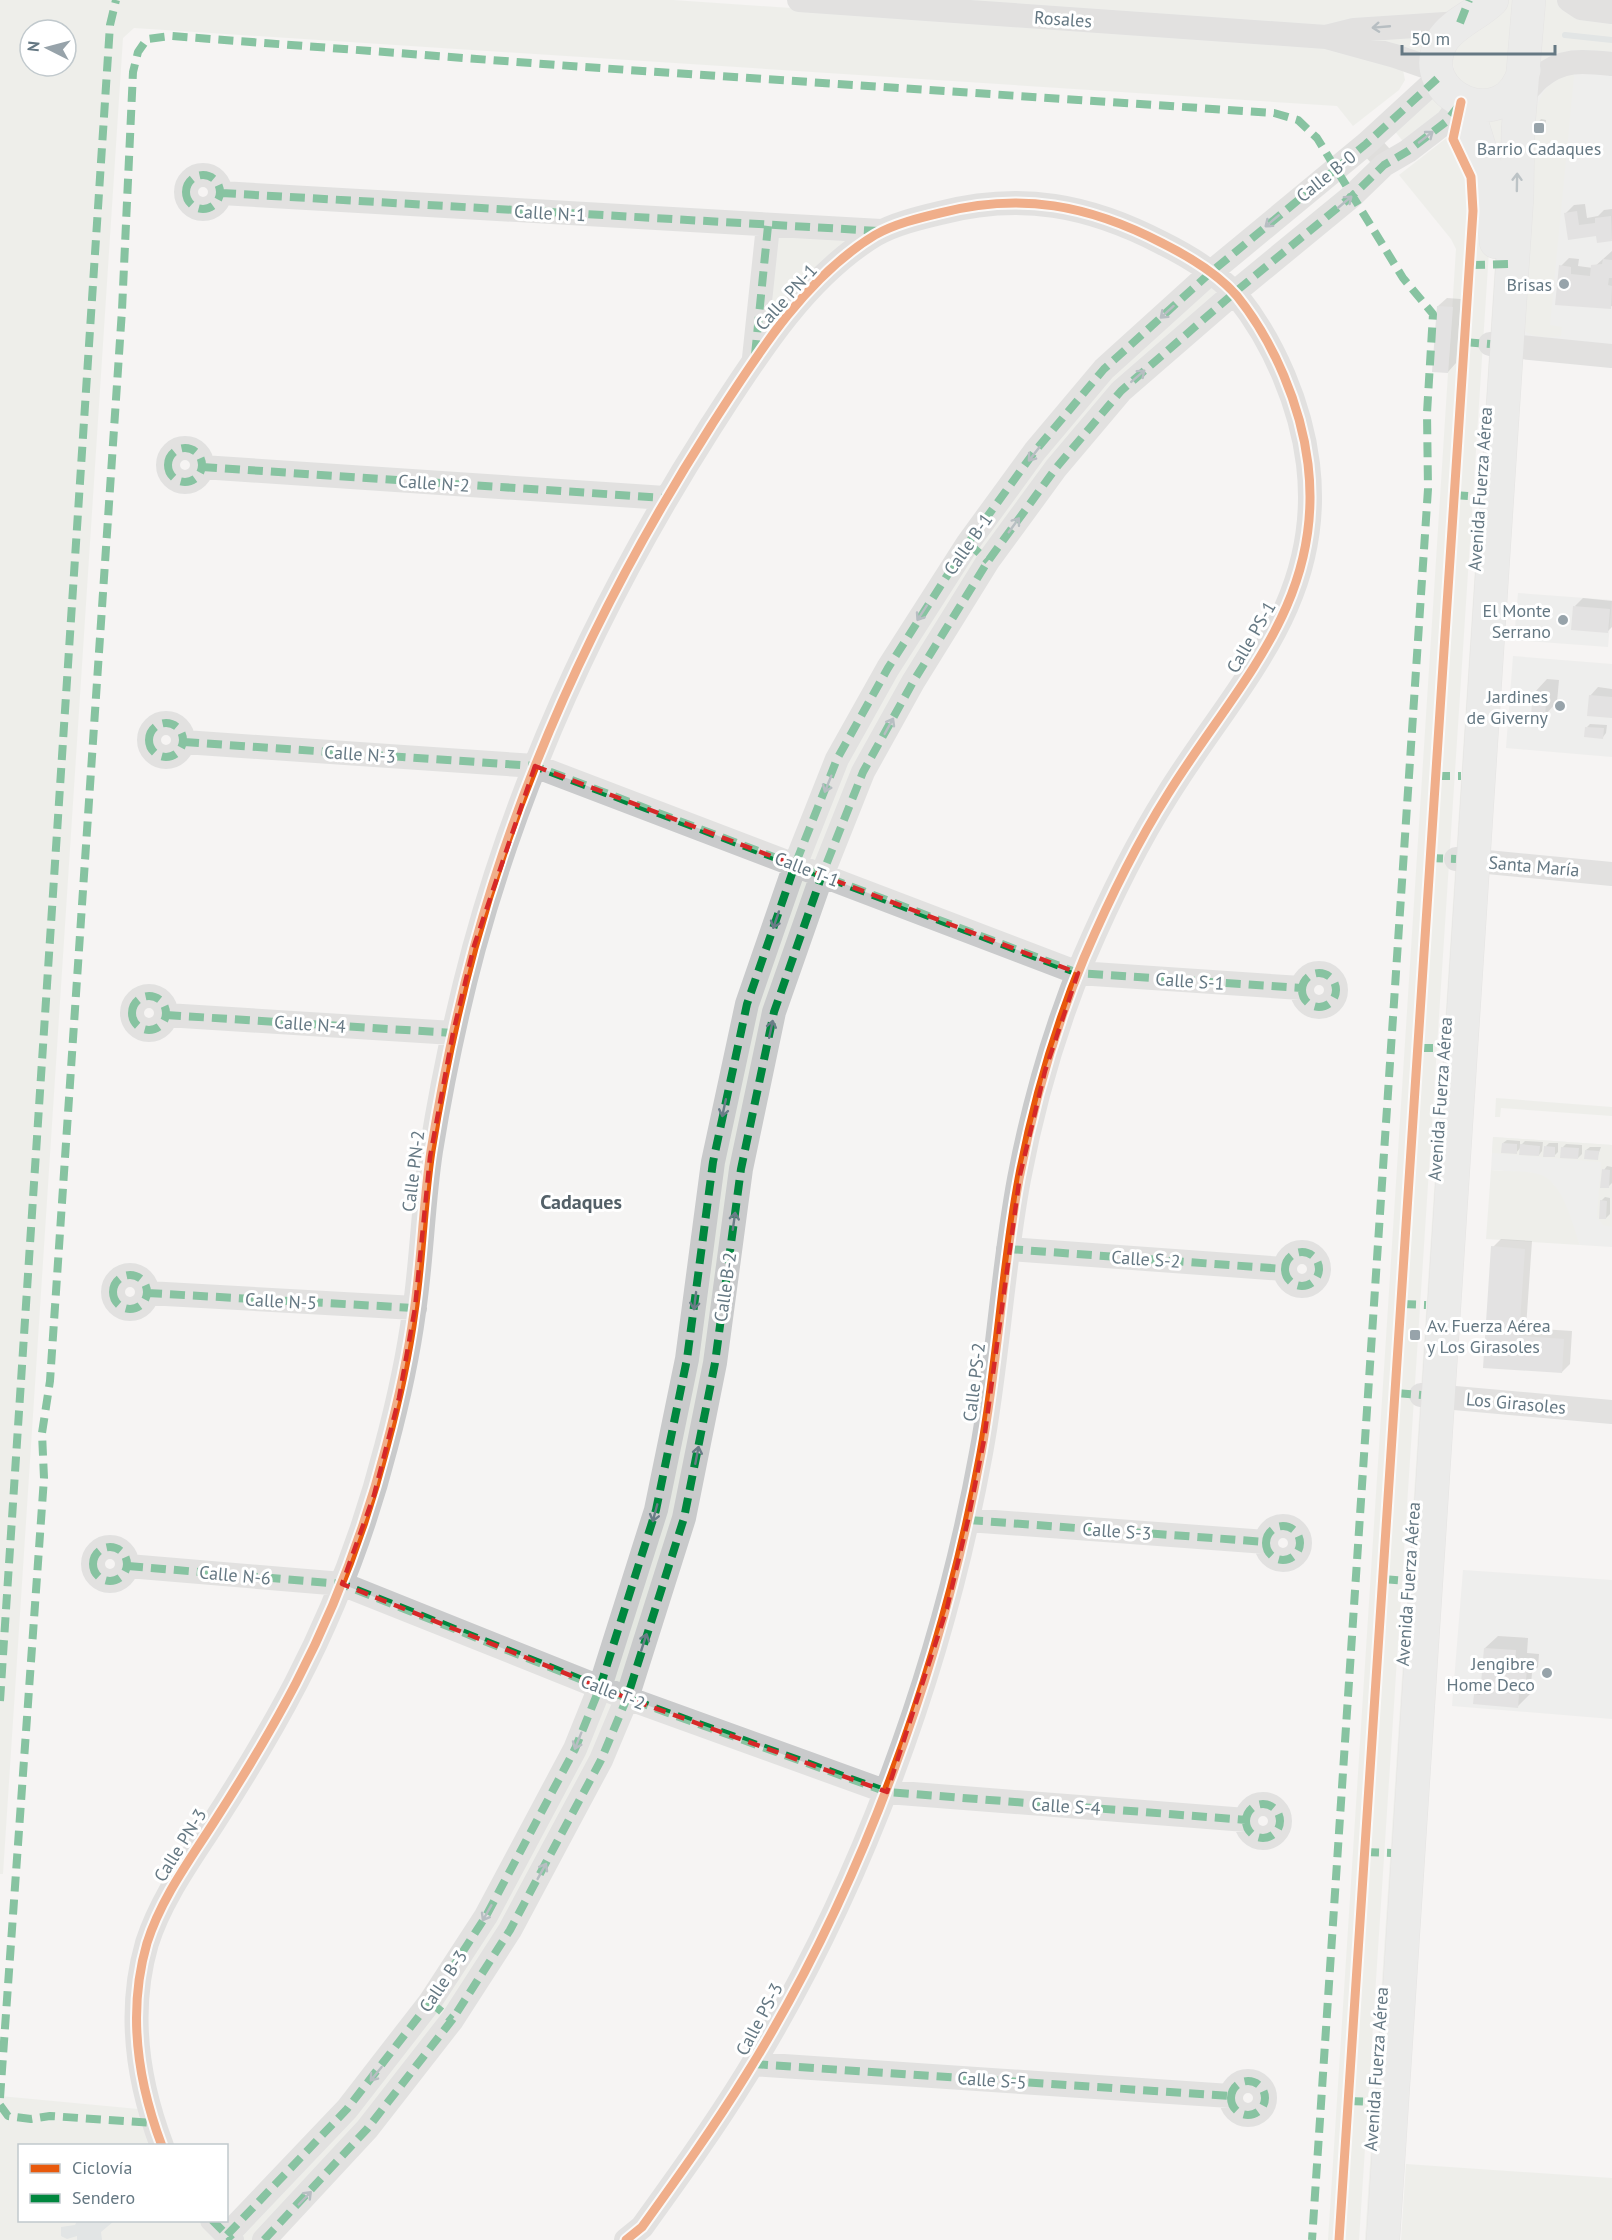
<svg xmlns="http://www.w3.org/2000/svg" width="1612" height="2240" viewBox="0 0 1612 2240" font-family="'PT Sans',sans-serif">
<rect width="100%" height="100%" fill="#f5f4f3"/>
<!-- built -->
<path fill="#e5e6e6" d="M1612,64V356L1508,346L1531,86Z
M1518,593L1612,600L1608,647L1514,640Z
M1513,656L1612,664V757L1506,748Z
M1493,1137L1612,1145V1247L1580,1245L1554,1185L1533,1173L1491,1170Z
M1463,1570L1612,1580V1719L1452,1706Z"/>
<!-- green -->
<path fill="#e4e7e1" fill-rule="evenodd" d="M0,0H673L1284,42L1333,47L1403,70L1405,80L1399,90L1353,126L1337,106L134,28L123,38L3,1874H0ZM30,30H66V66H30Z
M799,0H1569L1612,12V64L1582,61L1531,86L1383,2240H1365L1495,264L1496,225L1461,102L1447,35Z
M1430,32L1424,56L1352,36Z
M1575,66L1550,325L1562,327L1561,336C1548,339 1529,338 1520,326L1534,120C1540,88 1549,84 1575,66Z
M1432,90L1445,107L1406,145L1393,129Z
M1454,132L1463,133L1490,236L1359,2240H1328L1456,249L1451,239L1399,175Z
M768,226L881,231L754,360Z
M1210,273L1234,293L1121,391L913,682L774,1012L715,1363L627,1698L510,1930L264,2240H0V2096L149,2110L162,2145L20,2146V2220L212,2221L227,2235L347,2109L533,1828L656,1510L747,1004L837,759L1035,451Z
M1496,1098L1612,1107V1116L1501,1108L1500,1117H1495Z
M1493,1137L1612,1145V1227L1603,1225L1597,1217L1601,1162L1492,1153Z
M1491,1170C1506,1172 1523,1170 1538,1174C1563,1180 1572,1224 1580,1245L1486,1239Z
M1406,2164L1612,2178V2240H1401Z"/>
<!-- water -->
<path fill="#cad2d4" d="M77,2221H114L101,2232L102,2240H77V2236L67,2239L61,2236V2227L75,2225Z"/>
<!-- shadow -->
<path fill="#0003" d="M1541,119L1546,120L1545,129L1541,133L1538,123Z
M1370,127L1398,158L1381,174L1353,143Z
M1585,204L1587,218L1598,216L1604,210L1612,209V239L1598,241V235L1569,238L1566,213L1574,205Z
M1612,251V306L1605,308L1561,266L1569,258L1579,259L1578,266L1593,268Z
M1447,298L1461,299L1456,363L1448,372L1438,306Z
M1583,598L1612,601V627L1607,632L1575,606Z
M1547,679L1559,680L1557,702L1545,715L1535,692Z
M1598,687L1612,689V716L1590,696Z
M1590,724L1607,725L1606,733L1603,737L1587,727Z
M1507,1140L1520,1141V1146L1525,1141L1543,1142L1542,1151L1539,1155L1521,1147L1516,1153L1503,1143Z
M1549,1143H1558V1152L1554,1156L1546,1146Z
M1566,1144L1582,1145V1154L1578,1158L1562,1148Z
M1590,1147H1601L1597,1158L1586,1150Z
M1607,1166L1612,1167V1183L1608,1187L1604,1170Z
M1605,1197L1610,1198V1214L1606,1218L1601,1201Z
M1501,1239L1532,1241L1526,1328L1572,1331L1570,1364L1562,1372L1484,1366L1493,1247Z
M1498,1636L1528,1638L1527,1653L1539,1654L1538,1667L1532,1673L1530,1694L1517,1707L1475,1695L1482,1688L1485,1648Z"/>
<g fill="none" stroke-linecap="round" stroke-linejoin="round">
<!-- stream -->
<path stroke="#cad2d4" stroke-width="6" d="M1565,35L1612,40"/>
</g>
<!-- building -->
<path fill="#cccdce" d="M1536,122L1543,123L1542,134H1535Z
M1577,211L1579,225L1595,223V218L1611,216L1612,241L1597,243L1596,236L1568,240L1564,213Z
M1603,259L1612,260V278H1609L1608,285L1612,286L1611,309L1555,305L1559,265L1571,267V274L1590,276L1591,265L1602,264Z
M1437,306L1453,307L1448,373L1432,372Z
M1573,606L1610,609L1608,633L1571,630Z
M1533,691L1547,692L1545,716L1531,715Z
M1589,695L1612,697V718L1587,716Z
M1585,727L1604,728L1603,739L1584,737Z
M1502,1143L1517,1144V1154L1501,1153Z
M1520,1144L1540,1146L1539,1156L1519,1155Z
M1544,1146L1555,1147V1157H1543Z
M1561,1147L1579,1148L1578,1159L1560,1158Z
M1585,1150L1599,1151L1598,1160L1584,1159Z
M1602,1169L1610,1170L1609,1188H1600Z
M1600,1200L1607,1201L1606,1219H1599Z
M1491,1246L1525,1249L1519,1336L1564,1339L1562,1373L1483,1368Z
M1484,1648L1516,1650L1515,1666L1527,1667L1526,1681L1520,1680L1518,1708L1473,1704L1474,1694L1480,1695Z"/>
<g fill="none" stroke-linecap="round" stroke-linejoin="round">
<!-- primary casing -->
<g stroke="#d2d2d2" stroke-width="34">
<path id="primary" d="M1492,0C1477,15 1453,23 1442,41C1411,97 1507,138 1524,70
M1466,104L1493,191L1496,242
M1383,2240L1507,346L1517,197L1518,130L1529,0"/>
</g>
<!-- street -->
<path stroke="#c9cacb" stroke-width="24" d="M799,0L1326,37L1395,56L1438,71
M1569,0L1581,8L1612,12
M1326,37L1354,30L1460,23
M1514,98C1525,95 1531,85 1539,78C1562,58 1584,61 1612,64
M186 192a17 17 0 1 1 34 0a17 17 0 1 1-34 0Z
M221,193L881,231
M1490,344L1612,356
M754,358L768,226
M168 465a17 17 0 1 1 34 0a17 17 0 1 1-34 0Z
M202,467L665,498
M149 740a17 17 0 1 1 34 0a17 17 0 1 1-34 0Z
M184,742L535,766L1078,973L1301,988
M1456,859L1612,874
M1302 990a17 17 0 1 1 34 0a17 17 0 1 1-34 0Z
M132 1013a17 17 0 1 1 34 0a17 17 0 1 1-34 0Z
M166,1015L453,1033
M1008,1249L1284,1269
M1285 1269a17 17 0 1 1 34 0a17 17 0 1 1-34 0Z
M113 1292a17 17 0 1 1 34 0a17 17 0 1 1-34 0Z
M147,1293L415,1308
M1421,1395L1612,1412
M968,1520L1266,1542
M1266 1543a17 17 0 1 1 34 0a17 17 0 1 1-34 0Z
M93 1564a17 17 0 1 1 34 0a17 17 0 1 1-34 0Z
M128,1566L342,1584L627,1698L887,1792L1246,1820
M1246 1821a17 17 0 1 1 34 0a17 17 0 1 1-34 0Z
M753,2064L1230,2096
M1231 2098a17 17 0 1 1 34 0a17 17 0 1 1-34 0Z
M162,2146C137,2080 127,2012 147,1943C161,1899 189,1861 214,1822C243,1777 271,1731 296,1683C335,1608 365,1529 386,1447C398,1402 408,1357 414,1312C422,1258 423,1204 431,1151C442,1083 456,1015 474,948C525,761 607,589 711,426C755,358 804,278 875,235C894,224 919,218 940,213C1021,192 1089,205 1162,243C1188,256 1218,274 1237,296C1274,342 1301,406 1308,464C1325,603 1235,686 1168,794C1135,846 1108,902 1084,958C1055,1028 1033,1105 1019,1179C1002,1270 998,1362 981,1453C942,1667 861,1890 746,2075C714,2127 678,2177 642,2227L626,2240
M212,2220L232,2240
M227,2235L347,2109L430,2002L486,1916L575,1749L600,1687L656,1510L687,1359L713,1162L747,1004L795,865L837,759L888,668L968,543L1035,451L1104,369L1210,273L1366,144L1439,77
M264,2240L367,2129L452,2020L510,1930L557,1842L601,1760L627,1698L684,1518L715,1363L741,1169L774,1012L822,875L863,772L913,682L988,561L1056,468L1121,391L1234,293L1352,196L1384,165L1408,151L1447,121L1461,102"/>
<!-- primary -->
<use href="#primary" stroke="#dedfdf" stroke-width="33"/>
<!-- quiet -->
<path stroke="#00873e" stroke-width="8" stroke-dasharray="15 8" stroke-linecap="butt" d="M1460,23L1469,0
M186 192a17 17 0 1 1 34 0a17 17 0 1 1-34 0Z
M221,193L879,231
M1470,265L1512,264
M1464,342L1490,344
M755,355L768,226
M168 465a17 17 0 1 1 34 0a17 17 0 1 1-34 0Z
M202,467L665,498
M1453,495L1480,497
M968,543L988,561
M149 740a17 17 0 1 1 34 0a17 17 0 1 1-34 0Z
M184,742L535,766L1078,973L1301,988
M1435,776H1461
M1428,858L1456,859
M1302 990a17 17 0 1 1 34 0a17 17 0 1 1-34 0Z
M132 1013a17 17 0 1 1 34 0a17 17 0 1 1-34 0Z
M166,1015L453,1033
M1418,1048H1443
M1008,1249L1284,1269
M1285 1269a17 17 0 1 1 34 0a17 17 0 1 1-34 0Z
M113 1292a17 17 0 1 1 34 0a17 17 0 1 1-34 0Z
M147,1293L415,1308
M1401,1304L1426,1305
M1396,1393L1421,1395
M968,1520L1266,1542
M1266 1543a17 17 0 1 1 34 0a17 17 0 1 1-34 0Z
M93 1564a17 17 0 1 1 34 0a17 17 0 1 1-34 0Z
M128,1566L342,1584L627,1698L887,1792L1246,1820
M1383,1579L1408,1581
M0,1701L110,25L116,0
M1246 1821a17 17 0 1 1 34 0a17 17 0 1 1-34 0Z
M1364,1852L1391,1853
M430,2002L452,2020
M753,2064L1230,2096
M1231 2098a17 17 0 1 1 34 0a17 17 0 1 1-34 0Z
M0,2098L44,1478L42,1433L50,1381L122,310L133,72L138,52L147,39L171,36L584,67L1274,113L1298,120L1317,138L1403,278L1433,314L1427,413L1428,489L1312,2240
M1348,2101L1374,2102
M0,2105L8,2116L31,2119L50,2116L154,2123
M212,2220L232,2240
M227,2235L347,2109L430,2002L486,1916L575,1749L600,1687L656,1510L687,1359L713,1162L747,1004L795,865L837,759L888,668L968,543L1035,451L1104,369L1210,273L1366,144L1439,77
M264,2240L367,2129L452,2020L510,1930L557,1842L601,1760L627,1698L684,1518L715,1363L741,1169L774,1012L822,875L863,772L913,682L988,561L1056,468L1121,391L1234,293L1352,196L1384,165L1408,151L1447,121L1457,108"/>
<!-- cycleway casing -->
<g stroke="#fff" stroke-width="13">
<path id="cycleway" d="M162,2146C137,2080 127,2012 147,1943C161,1899 189,1861 214,1822C243,1777 271,1731 296,1683C335,1608 365,1529 386,1447C398,1402 408,1357 414,1312C422,1258 423,1204 431,1151C442,1083 456,1015 474,948C525,761 607,589 711,426C755,358 804,278 875,235C894,224 919,218 940,213C1021,192 1089,205 1162,243C1188,256 1218,274 1237,296C1274,342 1301,406 1308,464C1325,603 1235,686 1168,794C1135,846 1108,902 1084,958C1055,1028 1033,1105 1019,1179C1002,1270 998,1362 981,1453C942,1667 861,1890 746,2075C714,2127 678,2177 642,2227L626,2240
M1339,2240L1473,211L1471,177L1453,139L1461,102"/>
</g>
<!-- cycleway -->
<use href="#cycleway" stroke="#e8590c" stroke-width="9"/>
</g>
<!-- one-way arrows -->
<defs><path id="oneway-shaft" d="M-6 0H5M1.5-3L5.5 0L1.5 3" fill="none" stroke-width="1.6" stroke-linecap="round" stroke-linejoin="round" transform="scale(1.5)"/></defs>
<g stroke="#6a7c87">
<use href="#oneway-shaft" transform="translate(1381 27) rotate(175)"/>
<use href="#oneway-shaft" transform="translate(1426 137) rotate(-38)"/>
<use href="#oneway-shaft" transform="translate(1345 202) rotate(-40)"/>
<use href="#oneway-shaft" transform="translate(1272 221) rotate(140)"/>
<use href="#oneway-shaft" transform="translate(1167 312) rotate(138)"/>
<use href="#oneway-shaft" transform="translate(1138 376) rotate(-41)"/>
<use href="#oneway-shaft" transform="translate(1034 454) rotate(128)"/>
<use href="#oneway-shaft" transform="translate(1014 525) rotate(-54)"/>
<use href="#oneway-shaft" transform="translate(922 613) rotate(123)"/>
<use href="#oneway-shaft" transform="translate(889 726) rotate(-61)"/>
<use href="#oneway-shaft" transform="translate(828 784) rotate(112)"/>
<use href="#oneway-shaft" transform="translate(776 920) rotate(109)"/>
<use href="#oneway-shaft" transform="translate(771 1029) rotate(-78)"/>
<use href="#oneway-shaft" transform="translate(724 1108) rotate(102)"/>
<use href="#oneway-shaft" transform="translate(734 1221) rotate(-82)"/>
<use href="#oneway-shaft" transform="translate(695 1301) rotate(97)"/>
<use href="#oneway-shaft" transform="translate(697 1455) rotate(-79)"/>
<use href="#oneway-shaft" transform="translate(655 1513) rotate(105)"/>
<use href="#oneway-shaft" transform="translate(644 1642) rotate(-72)"/>
<use href="#oneway-shaft" transform="translate(578 1741) rotate(112)"/>
<use href="#oneway-shaft" transform="translate(542 1871) rotate(-61)"/>
<use href="#oneway-shaft" transform="translate(487 1913) rotate(120)"/>
<use href="#oneway-shaft" transform="translate(376 2074) rotate(129)"/>
<use href="#oneway-shaft" transform="translate(305 2198) rotate(-46)"/>
</g>
<use stroke="#778791" href="#oneway-shaft" transform="translate(1517 182) rotate(-89)"/>
<!-- marked area -->
<path d="M0 0H1612V2240H0ZM535,766L1078,973L1045,1071L1020,1175L984,1440L968,1520L947,1608L887,1792L627,1698L342,1584L374,1495L399,1398L415,1308L430,1157L453,1033L474,946Z" fill="#f5f4f3" fill-opacity=".55" fill-rule="evenodd"/>
<path fill="none" stroke="#d62828" stroke-width="4.5" stroke-dasharray="12 8" stroke-linejoin="round" d="M535,766L1078,973L1045,1071L1020,1175L984,1440L968,1520L947,1608L887,1792L627,1698L342,1584L374,1495L399,1398L415,1308L430,1157L453,1033L474,946Z"/>
<!-- markers -->
<g fill="#97a3aa" stroke="#fff" stroke-width="2">
<rect x="1533" y="122" width="12" height="12" rx="3"/>
<circle cx="1564" cy="284" r="6"/>
<circle cx="1563" cy="620" r="6"/>
<circle cx="1560" cy="706" r="6"/>
<rect x="1409" y="1329" width="12" height="12" rx="3"/>
<circle cx="1547" cy="1673" r="6"/>
</g>
<g text-anchor="middle" dominant-baseline="central" stroke-width="6" stroke-linejoin="round" paint-order="stroke">
<!-- street labels -->
<g font-size="18" fill="#657883" stroke="#fff">
<text transform="translate(1063 19) rotate(4)">Rosales</text>
<text transform="translate(1326 176) rotate(-39)">Calle B-0</text>
<text transform="translate(550 213) rotate(3)">Calle N-1</text>
<text transform="translate(786 297) rotate(-48)">Calle PN-1</text>
<text transform="translate(434 483) rotate(4)">Calle N-2</text>
<text transform="translate(1480 489) rotate(-86)">Avenida Fuerza Aérea</text>
<text transform="translate(968 544) rotate(-55)">Calle B-1</text>
<text transform="translate(1251 637) rotate(-60)">Calle PS-1</text>
<text transform="translate(360 754) rotate(4)">Calle N-3</text>
<text transform="translate(1534 866) rotate(5)">Santa María</text>
<text transform="translate(807 869) rotate(21)">Calle T-1</text>
<text transform="translate(1190 981) rotate(4)">Calle S-1</text>
<text transform="translate(310 1024) rotate(4)">Calle N-4</text>
<text transform="translate(1440 1099) rotate(-86)">Avenida Fuerza Aérea</text>
<text transform="translate(413 1171) rotate(-83)">Calle PN-2</text>
<text transform="translate(1146 1259) rotate(4)">Calle S-2</text>
<text transform="translate(725 1287) rotate(-82)">Calle B-2</text>
<text transform="translate(281 1301) rotate(3)">Calle N-5</text>
<text transform="translate(974 1382) rotate(-83)">Calle PS-2</text>
<text transform="translate(1516 1403) rotate(5)">Los Girasoles</text>
<text transform="translate(1117 1531) rotate(4)">Calle S-3</text>
<text transform="translate(235 1575) rotate(5)">Calle N-6</text>
<text transform="translate(1408 1584) rotate(-86)">Avenida Fuerza Aérea</text>
<text transform="translate(613 1692) rotate(21)">Calle T-2</text>
<text transform="translate(1066 1806) rotate(4)">Calle S-4</text>
<text transform="translate(180 1845) rotate(-58)">Calle PN-3</text>
<text transform="translate(443 1981) rotate(-56)">Calle B-3</text>
<text transform="translate(759 2019) rotate(-62)">Calle PS-3</text>
<text transform="translate(1376 2069) rotate(-86)">Avenida Fuerza Aérea</text>
<text transform="translate(992 2080) rotate(4)">Calle S-5</text>
</g>
<!-- poi labels -->
<g font-size="18" fill="#657883" stroke="#fff" text-anchor="end">
<text x="1539" y="148" text-anchor="middle">Barrio Cadaques</text>
<text x="1552" y="284">Brisas</text>
<text x="1551" y="610">El Monte<tspan x="1551" dy="21">Serrano</tspan></text>
<text x="1548" y="696">Jardines<tspan x="1548" dy="21">de Giverny</tspan></text>
<text x="1427" y="1325" text-anchor="start">Av. Fuerza Aérea<tspan x="1427" dy="21">y Los Girasoles</tspan></text>
<text x="1535" y="1663">Jengibre<tspan x="1535" dy="21">Home Deco</tspan></text>
</g>
<!-- neighbourhood labels -->
<g font-size="20" font-weight="bold" fill="#536068" stroke="#fff">
<text x="581" y="1202">Cadaques</text>
</g>
</g>
<!-- legend -->
<rect x="18" y="2144" width="210" height="78" fill="#ffffff" stroke="#c1c9cd" stroke-width="1.5"/>
<rect x="30" y="2164" width="30" height="9" fill="#e8590c" stroke="#c1c9cd" stroke-width="1.5"/>
<text x="72" y="2174" font-size="18" fill="#657883">Ciclovía</text>
<rect x="30" y="2194" width="30" height="9" fill="#00873e" stroke="#c1c9cd" stroke-width="1.5"/>
<text x="72" y="2204" font-size="18" fill="#657883">Sendero</text>
<!-- north arrow -->
<g transform="translate(48 48) rotate(276)"><circle r="28" fill="#ffffff" stroke="#c1c9cd" stroke-width="1.5"/>
<path d="M0-4.5L10 22L0 15L-10 22Z" fill="#97a3aa"/>
<text y="-9" font-size="16" font-weight="bold" text-anchor="middle" fill="#657883">N</text>
</g>
<!-- scale -->
<path d="M1402 45v9h153v-9" fill="none" stroke="#657883" stroke-width="3"/>
<text x="1411" y="45" font-size="18" fill="#657883" stroke="#ffffff" stroke-width="4.5" paint-order="stroke">50 m</text>
</svg>
